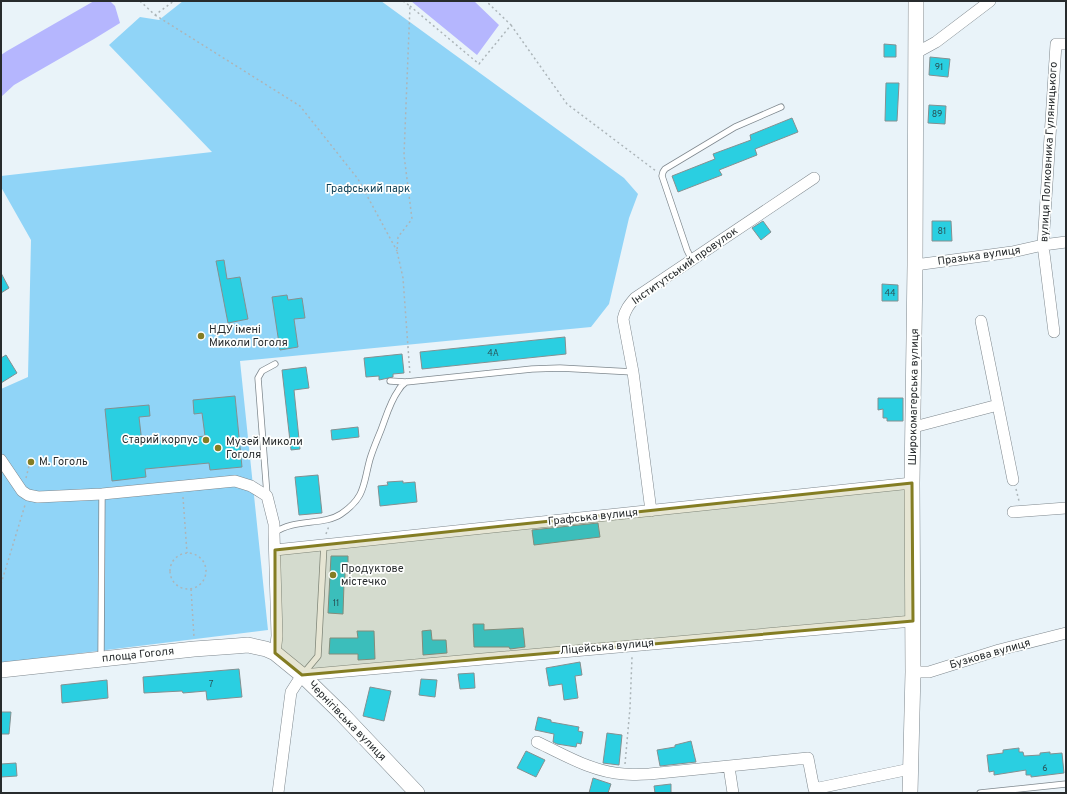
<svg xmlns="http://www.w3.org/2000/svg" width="1067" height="794" viewBox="0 0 1067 794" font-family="Overpass,sans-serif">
<rect width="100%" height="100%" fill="#e9f3f9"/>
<!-- green -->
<path fill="#90d4f7" d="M183,1H381L624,178L638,194L629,218L609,304L591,327L240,361L268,630L1,663V389L28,377L31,240L1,187V176L212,152L109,45L140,17L159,20Z"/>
<!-- water -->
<path fill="#b5b6fe" d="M94,1H110L115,6L120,23L94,39L14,85L1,97V55L7,51Z
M411,1H474L499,25L477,55Z"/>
<!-- building -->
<path fill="#2acfe1" stroke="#849091" d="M884,44L896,45V57H884Z
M930,57L950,59L948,77L929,75Z
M886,83H899L897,121H885Z
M929,105L946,106L945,124L928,123Z
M792,118L798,132L755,149L757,155L719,170L722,175L678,192L672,176L715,159L713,154L751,140L750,135Z
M763,221L771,232L761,240L752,228Z
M932,221H951L952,241H932Z
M224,260L227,279L240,277L248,319L228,323L216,261Z
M1,273L9,288L1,293Z
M882,284L898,285V301H882Z
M287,295L288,300L302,298L305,318L294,319L298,347L280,350L272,297Z
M565,337L566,354L422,369L420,352Z
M402,354L404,373L393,374V377L379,380V376L366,377L364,358Z
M6,355L17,373L1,383V358Z
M306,367L309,388L294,390L300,449L291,450L282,370Z
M235,396L242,467L210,470L209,463L145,469L146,477L112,481L105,409L149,405L150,416L139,417L142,443L205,436L202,413L194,414L193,400Z
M878,398H903V421H887V418H883V409L878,410Z
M358,427L359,437L332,440L331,430Z
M318,475L322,513L299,515L295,477Z
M403,481V483L415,482L417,502L380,506L378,486L388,485L387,482Z
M598,523L600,537L534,545L532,530Z
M331,556H348V571H345V583H344L343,614L328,613Z
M473,624H484V630L523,628L525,647L510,649L509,647H474Z
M431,630L432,640H446L447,653L423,655L422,631Z
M357,631H374L375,659L358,660V654H329L330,638H358Z
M580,662L582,675L575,676L578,698L564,700L562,684L549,686L546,668Z
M239,669L242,697L207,700L206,691L183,693L182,691L144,693L143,677Z
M474,673L475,688L460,689L458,674Z
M421,679L437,680L435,697L419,695Z
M107,680L108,698L62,703L61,685Z
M370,687L391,691L384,721L363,716Z
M1,712H11L9,734H1Z
M538,717L551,720V722L579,727L578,731L583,732L581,744L577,743L576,747L557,744L553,742L554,734L535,730Z
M607,733L622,735L619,765L603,763Z
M691,741L696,762L660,766L657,750L675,747V745Z
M1019,748V752H1023L1024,756L1040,755V753L1050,752V754L1062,753L1064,773L1031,777V775H1026V770L994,775V771L989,772L987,755L1003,753V750Z
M526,751L545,760L536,777L517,768Z
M16,763L17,776L1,777V764Z
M593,778L611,784L608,793H589Z
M671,784V793H655L654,786Z"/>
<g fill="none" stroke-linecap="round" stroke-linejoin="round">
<!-- lane casing -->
<g stroke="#7f888e" stroke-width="7">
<path id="lane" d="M692,260L687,250L662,176L663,172L665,169L735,127L781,107
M390,381L406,382L532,369L560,368L633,372
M267,495L258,378L262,371L275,364
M274,533C295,518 323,526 341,514C366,497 363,484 370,459C373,449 377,440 381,430C386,417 390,402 398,391C400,387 403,384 406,382
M101,659L102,494
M303,674L318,656L324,544
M980,793L1066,784"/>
</g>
<!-- street casing -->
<g stroke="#7f888e" stroke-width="12">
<path id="street" d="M916,53L936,42L990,1
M915,265L1012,252L1043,245L1066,242
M981,321L1013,480
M1054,332L1043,245L1056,44H1066
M914,427L998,405
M1,460L22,491L28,495L38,497L102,494L235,481L251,486L267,496L274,524V533L277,636L275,653
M651,511L633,372L623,319C625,310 629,305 635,298L814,178
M1013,512L1066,508
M275,550L912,483
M913,672H929L999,650L1066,633
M537,742C565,755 592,772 624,774C632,775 641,774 649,774L808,758L814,789L910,769
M729,767L733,793
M278,793L291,692L302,675L913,621"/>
</g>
<!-- secondary casing -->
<g stroke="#7f888e" stroke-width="16">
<path id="secondary" d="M1,670L194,649L236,646L248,645L266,649L275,653L302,675L341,713L417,793
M910,793L913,672L912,483L915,265L916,1"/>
</g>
<!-- path -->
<path stroke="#acb5b9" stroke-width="1.5" stroke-dasharray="2 3" stroke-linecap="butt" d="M140,1L155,15L174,1
M403,1L410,6L404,155L412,219L398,237L397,251L403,278L410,375
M410,6L479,64L511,25L486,1
M155,15L300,106L358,179L397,251
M511,25L567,104L656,171
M26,478L29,466
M1016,489L1019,501
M183,497L187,553
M326,534L329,526
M170 571a18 18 0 1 1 36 0a18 18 0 1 1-36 0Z
M1,584L25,505
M191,589L194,637
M625,764L630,708L632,657"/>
<!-- lane -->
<use href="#lane" stroke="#fff" stroke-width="5.5"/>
<!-- street -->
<use href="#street" stroke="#fff" stroke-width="11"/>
<!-- secondary -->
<use href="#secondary" stroke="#fff" stroke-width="15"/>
</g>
<!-- marked area -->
<path fill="#847d23" fill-opacity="0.2" stroke="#847d23" stroke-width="3" stroke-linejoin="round" d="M912,483L913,621L302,675L275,653V550Z"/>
<!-- markers -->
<g fill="#847d23" stroke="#fefffe" stroke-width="1.5">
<circle cx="201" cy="336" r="4"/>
<circle cx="206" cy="440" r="4"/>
<circle cx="218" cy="448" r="4"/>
<circle cx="31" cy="462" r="4"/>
<circle cx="333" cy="575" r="4"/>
</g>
<g text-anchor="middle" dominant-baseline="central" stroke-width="3.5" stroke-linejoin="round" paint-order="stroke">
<!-- number labels -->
<g font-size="9" fill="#28545a">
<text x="939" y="67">91</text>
<text x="937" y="114">89</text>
<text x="942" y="231">81</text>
<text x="890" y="293">44</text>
<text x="493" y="353">4А</text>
<text x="336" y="603">11</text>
<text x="211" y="684">7</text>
<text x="1045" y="768">6</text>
</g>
<!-- street labels -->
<g font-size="11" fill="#272b2d" stroke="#fefffe">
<text transform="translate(1049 152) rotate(-87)">вулиця Полковника Гуляницького</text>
<text transform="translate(979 256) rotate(-8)">Празька вулиця</text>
<text transform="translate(685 266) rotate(-35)">Інститутський провулок</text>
<text transform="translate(914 397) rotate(-89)">Широкомагерська вулиця</text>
<text transform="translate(593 517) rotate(-6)">Графська вулиця</text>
<text transform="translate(607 647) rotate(-5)">Ліцейська вулиця</text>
<text transform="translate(990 654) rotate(-16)">Бузкова вулиця</text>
<text transform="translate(138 655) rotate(-6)">площа Гоголя</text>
<text transform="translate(347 721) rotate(46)">Чернігівська вулиця</text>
</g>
<!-- park labels -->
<g font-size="11" fill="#093c52" stroke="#fefffe">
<text x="368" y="189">Графський парк</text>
</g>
<!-- poi labels -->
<g font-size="11" fill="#272b2d" stroke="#fefffe" text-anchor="start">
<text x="209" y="330">НДУ імені<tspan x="209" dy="13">Миколи Гоголя</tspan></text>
<text x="198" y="440" text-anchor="end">Старий корпус</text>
<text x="226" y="442">Музей Миколи<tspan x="226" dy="13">Гоголя</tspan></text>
<text x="39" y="462">М. Гоголь</text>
<text x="341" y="569">Продуктове<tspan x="341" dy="13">містечко</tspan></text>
</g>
</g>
<!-- border -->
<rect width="1067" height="794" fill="none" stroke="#272b2d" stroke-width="4"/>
</svg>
